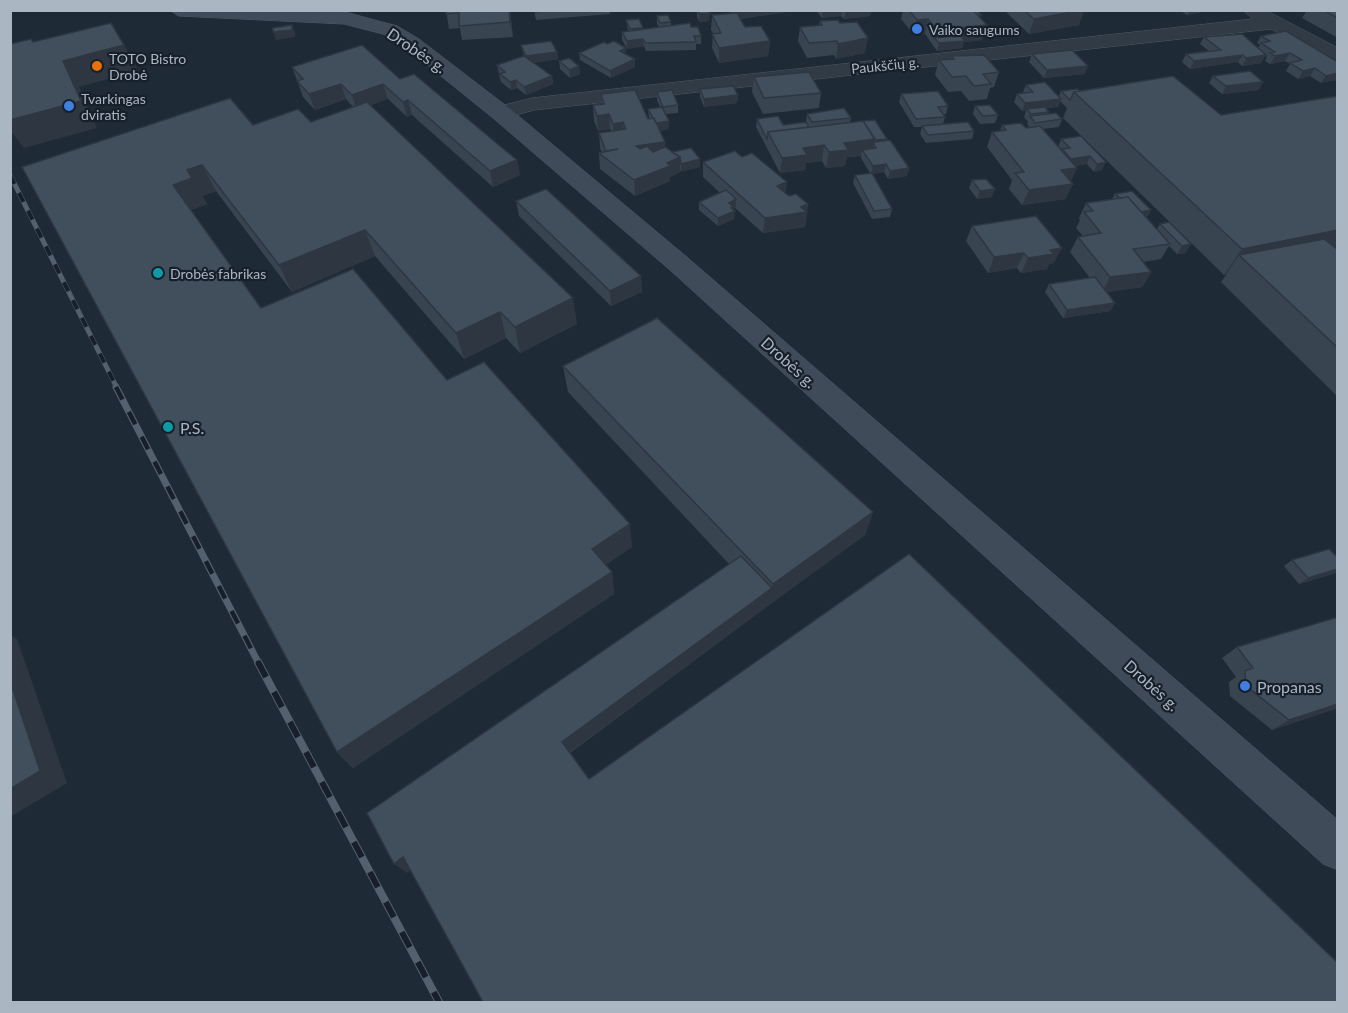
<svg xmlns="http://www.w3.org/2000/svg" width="1348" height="1013" viewBox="0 0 1348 1013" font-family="Lato,sans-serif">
<rect width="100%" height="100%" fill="#1e2a35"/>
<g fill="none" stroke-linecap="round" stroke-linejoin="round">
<!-- street casing -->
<g stroke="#4f5964" stroke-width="1">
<path id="street" d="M1265,10L1338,48V62L1271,29L534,110L501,119L493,118L490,113L493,108L532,98L1253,19L1243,10Z"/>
</g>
<!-- secondary casing -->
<g stroke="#4f5964" stroke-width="1">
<path id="secondary" d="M170,10L345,12L397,26L419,39L509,108L688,258L1338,820V870L1323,864L670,270L493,118L405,47L383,34L344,24L179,16Z"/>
</g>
<!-- street -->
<use href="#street" fill="#313b46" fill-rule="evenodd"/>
<!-- secondary -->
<use href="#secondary" fill="#3f4b59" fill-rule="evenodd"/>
<!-- rail-far2 casing -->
<g stroke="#53606d" stroke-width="5">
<path id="rail-far2" d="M10,175L117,388"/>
</g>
<!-- rail-far1 casing -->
<g stroke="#53606d" stroke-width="7">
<path id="rail-far1" d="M116,387L259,664"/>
</g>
<!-- rail casing -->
<g stroke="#53606d" stroke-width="8">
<path id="rail" d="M258,662L439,1002"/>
</g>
<!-- rail-far2 -->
<use href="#rail-far2" stroke="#17202a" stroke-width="4" stroke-dasharray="10" stroke-linecap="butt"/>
<!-- rail-far1 -->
<use href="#rail-far1" stroke="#17202a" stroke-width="4.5" stroke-dasharray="14" stroke-linecap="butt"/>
<!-- rail -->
<use href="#rail" stroke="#17202a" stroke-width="6" stroke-dasharray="17" stroke-linecap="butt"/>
</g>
<!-- wall -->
<path fill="#384450" d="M446,10H510L513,37L462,40L460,28L449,29Z
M534,10H610V14L536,20Z
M697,10H709V21L699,22L697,16Z
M731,10H786V12L740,19L745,27L770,41L768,56L719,63L712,48L713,33L711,30L712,15L731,13Z
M816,10H871L870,16L844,19L841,16L822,18Z
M903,10H977L981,15L980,18L987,25L982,40L964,42L962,48L937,51L925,34L914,35L901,19Z
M1008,10H1084L1079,25L1029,34L1007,13Z
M1179,10H1210L1187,15Z
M1307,10H1338V38L1302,18Z
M657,16L671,22V25L691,27L701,36V44H696V50L646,51L644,46L627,49L622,40V32L628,31L626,20L643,28V29L659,27L657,24Z
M820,21L840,23L865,53L836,59L834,55L807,58L798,41L800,27L819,25Z
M1261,36L1338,62L1321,83L1310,76L1298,79L1286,71L1290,64L1285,61L1270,64L1265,61L1267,57L1265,56L1261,63L1242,66L1238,62L1190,69L1182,62L1186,54L1209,51L1200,44L1204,37L1258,48L1260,45L1257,43Z
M607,44L626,48V55L635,59V67L611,78L580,60L579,53Z
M521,45L557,52L558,59L534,63L552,76L553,84L526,95L517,88L511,90L501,82L497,65L524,56Z
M1032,54L1085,74L1044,78L1029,62Z
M951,56L999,72L994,87L990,88L987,99L969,101L961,91L948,92L935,75L939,60L950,59Z
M559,61L579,66L580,74L570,78L560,69Z
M292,67L400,79L517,160L520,175L493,187L412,115L407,117L388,99L370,105L577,324L520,353L506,338L464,359L375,256L292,292L216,191L202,196L207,204L191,210L261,308L447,380L632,547L605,565L612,572L614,594L353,768L337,752L22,167L253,125L311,122L353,107L346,99L315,110L303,97Z
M1213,76L1259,90L1222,94L1209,83Z
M754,77L821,93L819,108L763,114L752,92Z
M1026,85L1059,96L1061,91H1080L1221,115L1338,96V397L1221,282L1226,275H1224L1063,118L1067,108L1060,101L1058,107L1045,108L1049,112L1048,114L1062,119L1059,127L1043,129L1058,147L1061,139L1081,136L1102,170L1094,172L1087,164L1074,166L1066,199L1022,205L1009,189L1012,180L987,147L992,132L1000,131L1002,125L1026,128H1030L1027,124L1028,122L1024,117L1026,111H1022L1014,102L1017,94L1024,93L1023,92Z
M700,89L738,95L737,103L704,107L700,97Z
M657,92L678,105V113L666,114L669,129L660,131L665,142V147L672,152L700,159V167L680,171V172L670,177V181L635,196L600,169L599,153H602L600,148L599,133L611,131L610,129L598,131L594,121L593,105L602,104L601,94L648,119L649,118L648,109L660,107L657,100Z
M901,94L948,106L946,114L943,115L945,117L943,124L974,131L972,139L926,143L920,134L922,127H914L899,102Z
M975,106L998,115L995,123L980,124L973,114Z
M807,114L851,118L850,122L887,139V140L909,168L907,176L888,179L884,172L872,174L892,209L890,217L872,219L853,183L855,175L870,173L861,158V156L847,157L845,166L826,168L822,161L806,163L805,170L780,173L756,127L757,119L783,125L806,122Z
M742,157L789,196L808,204L805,227L763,233L735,208L733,209L734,219L718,226L699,210V202L720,193L703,177V162Z
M972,180L992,197L977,199L969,188Z
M1115,194L1147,218L1157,229L1160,224L1169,222L1186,253L1177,254L1169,246L1161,259L1143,262L1151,272L1142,287L1107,292L1115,303L1110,311L1063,318L1045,292L1049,284L1090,278L1070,252L1078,237L1083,236L1076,228L1080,220L1079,218L1086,203L1112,199Z
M516,201L641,276L642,292L611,306L519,216Z
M972,226L1054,263L1049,264L1047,269L1021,273L1017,268L988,273L966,241Z
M563,366L873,512L865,535L769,605L570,753L589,779L1338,963L410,870L407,873L729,564L568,392Z
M1292,560L1336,573L1299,584L1284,566Z
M1338,617V708L1272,730L1230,696L1229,682L1236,677L1222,658L1237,647Z"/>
<!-- shaded-wall -->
<path fill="#2e3741" d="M509,10H510L513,37L510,22Z
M743,10H786V12L734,19L735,12Z
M823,10H842L841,16L822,18Z
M846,10H871L870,16L844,19Z
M1084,10L1079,25L1029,34L1034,19Z
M1190,10H1210L1187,15Z
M710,13L709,21L699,22V14Z
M928,19L925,34L914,35L917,20Z
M292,25L295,33V37L276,40L273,32Z
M987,25L982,40L964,42L962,48L937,51L939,43L935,39L937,30Z
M868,38L865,53L836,59L838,44Z
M643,39L644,46L627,49V41Z
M770,41L768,56L719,63V48Z
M124,45L138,71L79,87L97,128L24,148L10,130V120L63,61Z
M626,48V56L620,51Z
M557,52L558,59L527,64L526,56Z
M1290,53L1285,61L1270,64L1275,56Z
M1243,55L1238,62L1190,69L1194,61Z
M1266,55L1261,63L1242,66L1246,58Z
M635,59V67L611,78L610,71Z
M579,66L580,74L570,78V70Z
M1088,66L1085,74L1044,78L1047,70Z
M1315,68L1310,76L1298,79L1303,71Z
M1338,73V80L1321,83L1326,76Z
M552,76L553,84L526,95L524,87Z
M516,80L517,88L511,90L510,82Z
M1263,82L1259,90L1222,94L1226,86Z
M341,84L346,99L315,110L309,94Z
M383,84L388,99L357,110L352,95Z
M738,95L737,103L704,107V99Z
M1061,99L1058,107L1028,110L1027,109L1026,111H1022L1025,103Z
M408,100L412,115L407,117L403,102Z
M609,114L610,129L598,131L597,116Z
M669,121V129L656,132L655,124Z
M623,122L624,137L614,139L613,124Z
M875,139L872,154L862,150L861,156L847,157L845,166L826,168L829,152L844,143Z
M665,142V157L637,162L636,146Z
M824,145L822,161L806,163L805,170L780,173L782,158L803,148Z
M1090,156L1087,164L1067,167L1071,159Z
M680,157V172L670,177V181L635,196L634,180L667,163Z
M700,159V167L681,172V164Z
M517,160L520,175L493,187L490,171Z
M1106,162L1102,170L1094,172L1097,164Z
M886,164L884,172L871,174L873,166Z
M202,165L216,191L202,196L207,204L188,211L173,185L187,170Z
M909,168L907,176L888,179L890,171Z
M1077,168L1070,184L1061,170Z
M787,182L785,198L777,186Z
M1073,184L1066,199L1022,205L1029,190Z
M995,189L992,197L977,199L980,191Z
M736,199V207L733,209V212L735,211L734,219L718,226V218L729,203Z
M808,204L805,227L763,233L765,218Z
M1151,210L1147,218L1134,213Z
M365,230L375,256L292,292L279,265Z
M1338,230V253L1239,255L1226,275H1224L1242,249Z
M1191,244L1186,253L1177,254L1182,246Z
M1062,248L1054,263L1049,264L1047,269L1021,273L1028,258L1050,250Z
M1024,253L1017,268L988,273L994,257Z
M1151,272L1142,287L1102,293L1110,277Z
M641,276L642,292L611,306L610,291Z
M573,298L577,324L520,353L515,327Z
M1115,303L1110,311L1063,318L1067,310Z
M500,312L506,338L464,359L456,333Z
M873,512L865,535L769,605L566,755L562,742L772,588L773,584Z
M630,524L632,547L595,571L592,549Z
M1338,569V572L1336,573L1299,584L1308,578Z
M612,572L614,594L353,768L337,752Z
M10,635L17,639L67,783L10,817Z
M1338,704V708L1272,730L1289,720Z
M403,857L415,866L407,873L394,864Z"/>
<!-- building -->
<path fill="#414f5d" stroke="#2e3741" stroke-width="1.5" d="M446,10H509L510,22L459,26V13L446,14Z
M534,10H556L535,12Z
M698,10H709L710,13L699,14Z
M909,10H973L987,25L937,30L928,19L917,20Z
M973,10H977L981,15H978Z
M1024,10H1082L1034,19Z
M1323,10H1338V18Z
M737,13L745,27L761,26L770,41L719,48L712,34L721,33L712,15Z
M668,15L671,22L660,23L657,16Z
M639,19L643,28L630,29L626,20Z
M838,20L840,23L857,22L868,38L838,44L837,41L809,43L800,27L822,25L820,21Z
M111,23L124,45L63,61L81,101L10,120V44L31,39L33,42Z
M690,23L691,27H698L701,36H694L696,42L646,43L643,39L627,41L622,32Z
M292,25V30L273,32V28Z
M1286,31L1338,62V73L1326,76L1315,68L1303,71L1290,63L1302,60L1290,53L1275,56L1270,53L1275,52L1261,43L1270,41L1261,36Z
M1242,34L1266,55L1246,58L1243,55L1194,61L1186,54L1221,50L1204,37Z
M960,35L965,41L939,43L934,38Z
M551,41L557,52L526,56L521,45Z
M614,41L626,48L620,51L635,59L610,71L579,53L604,42L607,44Z
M362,45L400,79L414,74L517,160L490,171L408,100L403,102L383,84L352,95L341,84L309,94L297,81L303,79L292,67Z
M1072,50L1088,66L1047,70L1032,54Z
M984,55L999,72L983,74L991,84L974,86L966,76L952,77L939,60L954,59L951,56Z
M524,56L552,76L524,87L516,80L510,82L500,74L505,72L497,65Z
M569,58L579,66L570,70L559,61Z
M1250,71L1263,82L1226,86L1213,76Z
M809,72L821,93L764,98L754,77Z
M1173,76L1221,115L1338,96V230L1242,249L1074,92Z
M1045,82L1061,99L1025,103L1017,94L1033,92L1026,85Z
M733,86L738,95L704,99L700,89Z
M1077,89L1080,91L1074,92L1070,100L1061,91Z
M635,90L648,119L654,118L665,142L636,146L640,149L647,146L653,152L665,147L680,157L667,163L670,166L634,180L599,153L618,149L606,151L599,133L626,129L623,122L613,124L609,114L597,116L593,105L604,104L601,94Z
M672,90L678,105L663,107L657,92Z
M938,91L948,106L938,107L945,117L916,119L901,94Z
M230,98L253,125L298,109L311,122L367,102L573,298L515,327L500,312L456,333L365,230L279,265L202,165L187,170L192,178L173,185L261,308L353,269L447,380L484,362L630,524L592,549L612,572L337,752L22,167Z
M990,105L998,115L983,116L975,106Z
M662,107L669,121L656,123L648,109Z
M1045,107L1049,112L1031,114L1027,109Z
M844,108L851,118L812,122L807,114Z
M1056,113L1062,119L1035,123L1030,116Z
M778,116L783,125L806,122L809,127L768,132L767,139L757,119Z
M875,120L887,139L875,140L863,121Z
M863,121L875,139L844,143L848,150L829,152L824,145L803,148L807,155L782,158L768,132Z
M968,122L974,131L928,135L922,126Z
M1021,123L1026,128L1040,126L1077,168L1061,170L1073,184L1029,190L1015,173L1024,172L992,132L1006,130L1002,125Z
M1081,136L1106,162L1097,164L1090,156L1071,159L1062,149L1070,148L1061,139Z
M890,140L909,168L890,171L886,164L873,166L862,150L876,148L874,145V142Z
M691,148L700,159L681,164L680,157L672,152Z
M735,151L742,157L752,153L787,182L777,186L789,196L796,194L808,204L801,207L807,212L765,218L703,162Z
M872,173L892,209L874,211L855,175Z
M986,179L995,189L980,191L972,180Z
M546,189L641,276L610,291L516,201Z
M726,190L736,199L729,203L733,207L731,208L735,211L718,218L699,202Z
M1132,191L1151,210L1141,212L1128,197L1120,198L1115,194Z
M1128,197L1170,244L1133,249L1151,272L1110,277L1078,237L1101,233L1084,212L1093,211L1086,203Z
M1036,216L1062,248L1050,250L1054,254L1028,258L1024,253L994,257L972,226Z
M1169,222L1191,244L1182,246L1160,224Z
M1324,239L1338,250V348L1239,255Z
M1095,277L1115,303L1067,310L1049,284Z
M657,318L873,512L773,584L563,366Z
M1329,549L1338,558V569L1308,578L1292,560Z
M909,554L1338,963V1002H483L403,857L394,864L367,813L741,556L772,588L562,742L589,779Z
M1338,617V704L1289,720L1246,686L1245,671L1253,668L1237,647Z
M10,681L40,771L10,789Z"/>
<!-- markers -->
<g fill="#3f7fe0" stroke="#17202a" stroke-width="2">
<circle cx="917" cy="29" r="6"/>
<circle cx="69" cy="106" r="6"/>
<circle cx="1245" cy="686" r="6"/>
</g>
<circle fill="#e8710a" stroke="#17202a" stroke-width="2" cx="97" cy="66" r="6"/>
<g fill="#0f9aa8" stroke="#17202a" stroke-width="2">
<circle cx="158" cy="273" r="6"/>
<circle cx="168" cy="427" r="6"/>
</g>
<g text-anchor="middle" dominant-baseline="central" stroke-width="4.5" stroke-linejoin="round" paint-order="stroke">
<!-- far-poi labels -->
<g font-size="14" fill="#abb6c3" stroke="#17202a" text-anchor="start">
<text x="929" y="29">Vaiko saugums</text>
<text x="109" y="58">TOTO Bistro<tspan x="109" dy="16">Drobė</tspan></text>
<text x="81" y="98">Tvarkingas<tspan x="81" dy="16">dviratis</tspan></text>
<text x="170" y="273">Drobės fabrikas</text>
</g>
<!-- far-street labels -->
<g font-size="14" fill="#abb6c3" stroke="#17202a">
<text transform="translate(885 65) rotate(-6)">Paukščių g.</text>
</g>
<!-- street labels -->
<g font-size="16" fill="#abb6c3" stroke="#17202a">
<text transform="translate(417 50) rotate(34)">Drobės g.</text>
<text transform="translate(789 362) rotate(42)">Drobės g.</text>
<text transform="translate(1152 685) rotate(42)">Drobės g.</text>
</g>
<!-- poi labels -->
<g font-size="16" fill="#abb6c3" stroke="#17202a" text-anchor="start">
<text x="180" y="427">P.S.</text>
<text x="1257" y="686">Propanas</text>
</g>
</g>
<!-- border -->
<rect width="1348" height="1013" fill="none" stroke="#abb6c3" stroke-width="24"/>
</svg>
